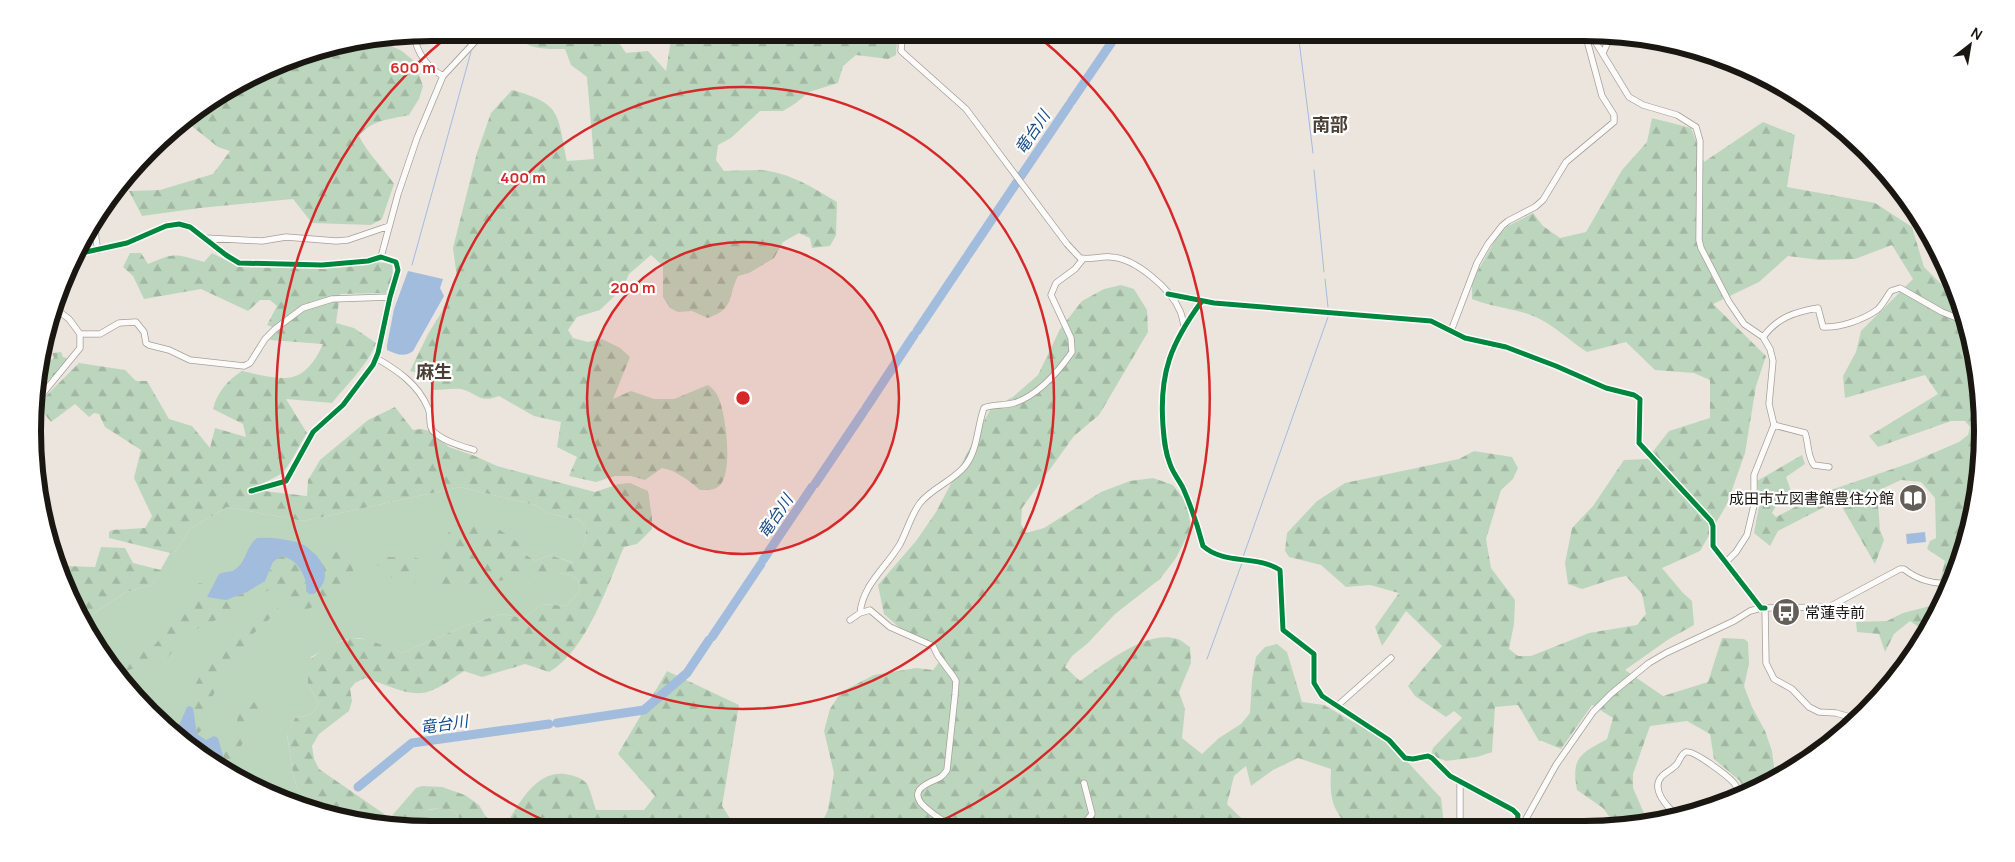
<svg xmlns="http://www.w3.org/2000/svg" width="2015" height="862" viewBox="0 0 2015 862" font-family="Manrope,'Noto Sans JP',sans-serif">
<defs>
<pattern id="forest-firs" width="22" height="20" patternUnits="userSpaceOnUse" patternTransform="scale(1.25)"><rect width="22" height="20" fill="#bcd6bd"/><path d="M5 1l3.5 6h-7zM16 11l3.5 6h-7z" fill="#a1b7a1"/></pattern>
<pattern id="cemetery-stones" width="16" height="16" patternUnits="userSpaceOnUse" patternTransform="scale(1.25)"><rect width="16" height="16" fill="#bcd6bd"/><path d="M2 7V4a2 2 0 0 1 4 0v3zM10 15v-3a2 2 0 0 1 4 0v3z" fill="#a1b7a1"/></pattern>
</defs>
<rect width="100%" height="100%" fill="#ece5de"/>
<!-- green -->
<path fill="#bcd6bd" d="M460,487L535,505L547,513L579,520L586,526L585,543L574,563L550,555L535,561L522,552L459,526L558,573L571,575L578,580L580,591L566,606L542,604L524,618L501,614L462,627L402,653L360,638L342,640L311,657L308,684L319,704C314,715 306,716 295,718L287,735L293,774L297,788L319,811L303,808L232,776L168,731L86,630L82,621L126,592L152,585L170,553L176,551L190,529L227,507L304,521Z
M440,808L453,810L468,829H431L418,827C418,810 426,811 440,808Z
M695,820L701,822L705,829H528L533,824L553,822L584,828Z"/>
<!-- forest -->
<path fill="url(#forest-firs)" d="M517,33H596L619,43L626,53L648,51L666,71L672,33H746L752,40L773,33H873L882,37L897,34L896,55L888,59L856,55L843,66L838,83L809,92L796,103L783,111H760L731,138L718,145L716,160L724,171C735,171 747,170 759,170C787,171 814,188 837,202L836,235L830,246L812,248L810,238L799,233L783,242L774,258L749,273L738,276C727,297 736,308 708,318L692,311L678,312L670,308L663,297V266L651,255L629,274L623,288L600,310L577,317L568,330L573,338L588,342L602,339L620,348L630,357L613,399L631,391L654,399H674L708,385C711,387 714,390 716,393C726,408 733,469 721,484C716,491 707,490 700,490C689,481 676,470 662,468L645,480L631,476H615L596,482L569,476L577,457L557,447L561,422L534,416L499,396C478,404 478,393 461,389C453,388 441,390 432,390L429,376L410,371L428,334L441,313L457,278L453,248L477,153L491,113L512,90C563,104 557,114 567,161L594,159L587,77L571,65L565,49C549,49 524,51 517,33Z
M381,41L402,51L414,61L423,86L419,99L409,115C391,119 371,120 359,136C367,153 383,167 394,184L382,219L371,225L312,223L293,199L200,208L142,216L129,191L160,190L213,174L230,151L218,147L184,120L232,86L303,54Z
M1652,118L1691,128L1704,162L1763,122L1795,135L1787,187L1875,203L1912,227L1924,267L1959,302L1969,328L1982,405L1979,483L1961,559L1926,632L1910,621L1894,634L1885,652L1879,634L1857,632L1856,622L1887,621L1903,613L1934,605L1945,561L1927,549L1930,541L1936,538L1935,498L1921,482L1901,480L1877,491L1880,530L1884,540L1875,564L1838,500L1778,531L1770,546L1754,533L1760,501L1757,481L1802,455L1805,464L1786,477L1791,491L1780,499L1772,513L1776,517L1822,493L1910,463L1959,442L1968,435L1970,427L1965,421H1951L1878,447L1869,436L1938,394L1925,375L1845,398L1843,376L1856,352L1861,331L1913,279L1892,245L1855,259L1820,260L1788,256L1759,282L1713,304L1766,356L1756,386L1745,453L1727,504L1700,551L1662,568L1683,593L1692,601L1694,625L1669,639L1625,670L1663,696L1708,682L1722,638L1744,639L1748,642L1749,664L1744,686L1752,707L1765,731L1772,751L1775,775L1745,794L1740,781L1714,759L1710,734L1687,721L1650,726L1633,774V788L1647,820V823L1636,826H1616L1603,808L1577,790C1571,757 1580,754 1607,739L1613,718L1592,705L1561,749L1542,741H1539L1518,705L1495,707L1492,752L1477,757L1446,761L1431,755L1433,748L1462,718L1454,711L1446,717L1415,696L1408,686L1442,646L1406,611L1382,646L1375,627L1399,593L1370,585L1346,587L1321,565L1289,557L1285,551L1287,533L1317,501L1345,483L1459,459L1474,451L1512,457L1518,468L1513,479L1501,490L1486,539L1491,568L1515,600L1514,624L1509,649L1518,656H1531L1589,633L1637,625L1646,614L1642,594L1626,576L1616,578L1582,589L1568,584L1565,563L1572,528L1593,506L1624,460L1647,459L1669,431L1710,418V380L1694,373L1655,370L1626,342L1587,352C1567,339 1549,320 1525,313C1508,308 1490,306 1472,299V281L1498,235L1508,226L1533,213L1543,226L1560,238L1586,232L1622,170L1647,142Z
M130,253H141L148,264C175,252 176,254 204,262L212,253L239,267L323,268L377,262L392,264L393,277L386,293L340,294L336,323L354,328L376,343C369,363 346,386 332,403L286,399L307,433C299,445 293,460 284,471C275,480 263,480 255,490L307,496L308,480L320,460L368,420L395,407L413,430L422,429L429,431L449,447L475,456L497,466L595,492L619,484L630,483L648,491L652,518V529L637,544L624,547C607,586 587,650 549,672L525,664L482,677L464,671C453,678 442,687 430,691C412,699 383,683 365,678L355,683L350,689L352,701L349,711L319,734L312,746L314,759L319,769L390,818L416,788L422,786L442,787L465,795L479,805L486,817L497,822L509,820C522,798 540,767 570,775C576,776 583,779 587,784C591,791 593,802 596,810H644L655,796L618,754L667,671L739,705L722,806L737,829H698L701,822L695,820L584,828L553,822L533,824L528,829H468L453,810C436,807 419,806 418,827L317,810L297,788L293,774L287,734L295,718C306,716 314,715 319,704L308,684V673L301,669C313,654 341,635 362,639C375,641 389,648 402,653L462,627L501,614L524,618L542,604L566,606L580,591L578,580L571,575L558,573L445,588L436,584L448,533L459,526L475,525L500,530L523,546L522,552L535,561L550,555L573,563L585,543L586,526L579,520L547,513L535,505L460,487L304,521L227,507L190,529L176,551L170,553L109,538V532L112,530L145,528L152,516L134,478L141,450L105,427L99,414L94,413L89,417L75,404L51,422L37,405L79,363L125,370L136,381H147L169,419L192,426L210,448L215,428L246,437L243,424L213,409C217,392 228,380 242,371C283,380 303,388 323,344L270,340L278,329L267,325L277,306L270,300H260L248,311L201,289L144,299L133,276L123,267Z
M1121,285L1134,289L1147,310L1148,332L1099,415L1074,436L1022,508L1021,524L1026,533L1044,528L1101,492L1130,481L1153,478L1173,485L1187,503L1191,528L1176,558L1160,579L1115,614L1088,643L1072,656L1065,667L1080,681C1103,665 1147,629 1177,639C1182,640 1186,645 1190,647L1191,663L1179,692L1185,709L1182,738L1202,754L1219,738L1241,724L1250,713L1252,680L1256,657L1265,647L1277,644L1287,652L1302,702L1324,705L1390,743L1441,798L1444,825L1449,827H1413L1408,820L1395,827H1348C1330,805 1330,796 1331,769L1298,758L1273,770L1251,786L1246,766L1234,776L1227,804L1240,817L1263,827L819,828L828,810L834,773L824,731L830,709L841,692L874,675L916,668L933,670L940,661L938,648L901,629L884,614L878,585L916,541L936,512L991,408L1013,397L1038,375L1060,329L1082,301L1104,289Z
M314,545C335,553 347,547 354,573C348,583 318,607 307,609C298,611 292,606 286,600L285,591L277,586L245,602L238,611L201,626L188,636L171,643L172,652L165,661L120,672L113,663L131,653L151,649L181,615L191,591L199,583L213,585L208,597L226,600L247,592L271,569L273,562L281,556C296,559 308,576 306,591L321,560L309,548Z
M101,547L125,548L133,563L161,570L152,585L126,592L82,621L64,573L66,566L95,567Z
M384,557H414L421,560L422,568L412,589L387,575L376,563Z
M277,607L279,610L253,634L238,656L232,659L225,666L210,703L201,731L197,734L193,709L190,706C194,661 244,632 277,607Z
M258,696L263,700L236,757V778L225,771C225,747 214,744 238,727L237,720L240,711L251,706Z"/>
<!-- cemetery -->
<path fill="url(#cemetery-stones)" d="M61,352L63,357L69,359L48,381L39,367L54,358L52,353Z"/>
<!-- water -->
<path fill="#a2bcdd" d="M408,271L443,279L440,288L444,296L413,351C404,358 396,354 387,350V345L394,309Z
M1925,532L1926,542L1907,544L1906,534Z
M257,538C269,537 288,539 299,543C306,545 310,550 315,554C328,568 329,582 314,594H309L306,591C308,576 296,558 281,556L273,562L265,581L247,592L226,600L207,597L219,574C225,571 232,573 237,568C247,560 246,546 257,538Z
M190,706L193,708L197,734L206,740L214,736L218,738L225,763V771L172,733L180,723L187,707Z"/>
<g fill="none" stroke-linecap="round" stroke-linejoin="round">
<!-- stream -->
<path stroke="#a2bcdd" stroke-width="1" d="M474,35V33
M1299,40L1313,153
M1314,170L1324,272
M412,265L471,52
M1325,279L1328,307
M1243,557L1328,317
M1207,659L1242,563"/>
<!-- river -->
<path stroke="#a2bcdd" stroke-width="9" d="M1071,102L1118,33
M1021,176L1069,105
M968,255L1017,182
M917,331L966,258
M866,408L914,335
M815,484L864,411
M763,560L812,487
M712,637L761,564
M557,723L644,710L687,673L709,640
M358,787L412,743L549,724"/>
<!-- street casing -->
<g stroke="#a49f99" stroke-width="7">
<path id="street" d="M902,33L901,51L966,109L1067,244L1080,258C1090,260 1101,256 1111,257C1135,258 1171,289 1180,311C1182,315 1183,321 1184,326
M1590,33L1629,97L1643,105L1677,115L1696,127L1700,141L1699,240L1701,248L1729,302L1744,324L1763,337L1770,349L1773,361L1769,404L1774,425L1754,475V505L1747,535L1736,552L1725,563
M414,35C417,53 427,67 443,76
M1603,53L1610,37
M205,238L262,241L286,237L336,241L348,240L389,226
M98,250C94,232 94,227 103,210
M77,254L127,243L166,226L179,224L190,227L226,255L239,263L322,265L368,261L381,257L396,262L398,270L390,297L378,353L373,365L343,405L313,432L286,481L251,491
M381,257L398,194L417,138L443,76L483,33
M1168,294L1214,303L1431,321L1465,338L1506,347L1556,366L1606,388L1634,395L1640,399L1639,443L1711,521L1713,526V546L1761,608
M1202,301C1171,343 1159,373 1163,426C1164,439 1165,452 1170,464C1173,473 1179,480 1183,488C1191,506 1198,527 1203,546C1224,565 1257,555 1280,570L1283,630L1314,654V683L1322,696L1389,740L1405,758L1413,759L1428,756L1432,758L1450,776L1513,810L1518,815L1517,826
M1451,331L1477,263L1488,244L1502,226L1508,221L1535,207L1543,200L1566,162L1614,122V115L1602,96L1585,33
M80,334H100L119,323L136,322L144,332L146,343L149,345L169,350L190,360L244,366L250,363L265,339L275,329L303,308L332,299L390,297
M1763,337C1778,317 1795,312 1818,308L1823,327C1839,328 1863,320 1877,310C1882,306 1887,296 1891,291L1900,288L1942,312L1967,322
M376,358C397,370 418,384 428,408C432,416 427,427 435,433C446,442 461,446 474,450
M35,403L80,348V334L69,319L57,310
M1774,425L1805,433C1809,444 1807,456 1814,465L1829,467
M1765,608L1766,663L1774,679L1792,689L1809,707L1819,712L1836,713L1857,719
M860,613C863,584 886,568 900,544C907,531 911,515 920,503C932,488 953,481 965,466C978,450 977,427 984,408C993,404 1004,406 1014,403C1037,396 1058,372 1072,352L1071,338L1051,295L1056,283L1075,269L1083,259
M850,620L860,613L870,610L890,627L933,646L938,656L953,676L956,681L955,695L947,770C941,780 934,779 925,785C901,800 943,818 952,828
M1337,706L1391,658
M1460,783V827
M1677,815C1667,807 1650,789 1662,776C1666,772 1673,769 1677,764C1680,760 1681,754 1686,752C1694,750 1728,776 1734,783C1737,787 1739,792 1741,797
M1522,826L1556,765L1593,712L1612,693L1649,663L1666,653L1734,621L1750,611L1761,608L1829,607L1900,569H1904C1916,579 1934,585 1950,583
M1081,828L1092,814L1084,783"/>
</g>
<!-- street -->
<use href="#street" stroke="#fcfbfa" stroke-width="5.5"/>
<!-- cycleway casing -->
<g stroke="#fff" stroke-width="8">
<path id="cycleway" d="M77,254L127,243L166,226L179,224L190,227L226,255L239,263L322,265L368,261L381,257L396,262L398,270L390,297L378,353L373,365L343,405L313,432L286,481L251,491
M1168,294L1214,303L1431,321L1465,338L1506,347L1556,366L1606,388L1634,395L1640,399L1639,443L1711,521L1713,526V546L1761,608H1765
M1202,301C1171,343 1159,373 1163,426C1164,439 1165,452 1170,464C1173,473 1179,480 1183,488C1191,506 1198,527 1203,546C1224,565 1257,555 1280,570L1283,630L1314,654V683L1322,696L1389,740L1405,758L1413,759L1428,756L1432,758L1450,776L1513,810L1518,815L1517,826"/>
</g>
<!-- cycleway -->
<use href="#cycleway" stroke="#00873e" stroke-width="5"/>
</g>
<!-- distance rings -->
<circle cx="743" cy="398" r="156" fill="#d62828" fill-opacity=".12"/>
<g fill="none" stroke="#d62828" stroke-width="2.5">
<circle cx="743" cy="398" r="156"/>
<circle cx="743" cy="398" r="311"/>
<path d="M561 828A467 467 0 0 1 452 33M1034 33A467 467 0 0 1 925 828"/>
</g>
<!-- icons -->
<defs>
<g id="library-disc" transform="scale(1.4375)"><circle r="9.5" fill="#645e59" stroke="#fff"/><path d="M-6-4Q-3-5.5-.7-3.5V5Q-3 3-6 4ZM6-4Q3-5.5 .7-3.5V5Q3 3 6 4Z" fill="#fff"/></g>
<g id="bus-disc" transform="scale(1.4375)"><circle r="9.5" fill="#645e59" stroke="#fff"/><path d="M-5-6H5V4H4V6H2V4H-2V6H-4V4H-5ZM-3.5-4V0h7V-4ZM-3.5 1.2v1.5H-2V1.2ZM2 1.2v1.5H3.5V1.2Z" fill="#fff"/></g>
</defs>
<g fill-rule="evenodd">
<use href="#library-disc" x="1913" y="498"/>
<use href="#bus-disc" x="1786" y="612"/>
</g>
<g text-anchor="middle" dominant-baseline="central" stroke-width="4.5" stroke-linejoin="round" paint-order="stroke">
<!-- poi labels -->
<g font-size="15" fill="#1a1611" stroke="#fff" text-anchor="end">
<text x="1894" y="498">成田市立図書館豊住分館</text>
<text x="1805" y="612" text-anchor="start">常蓮寺前</text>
</g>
<!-- water labels -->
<g font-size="16" font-style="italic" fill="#174c88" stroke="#fff">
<text transform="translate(1032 132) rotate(-56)">竜台川</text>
<text transform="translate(775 516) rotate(-56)">竜台川</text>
<text transform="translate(444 724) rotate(-8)">竜台川</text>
</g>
<!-- quarter labels -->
<g font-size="18" font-weight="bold" fill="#4a3f35" stroke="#fff">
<text x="1330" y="124">南部</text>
<text x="434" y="371">麻生</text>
</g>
</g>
<!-- crop -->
<path d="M0 0H2015V862H0ZM431 41H1584A390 390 0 0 1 1974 431V431A390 390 0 0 1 1584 821H431A390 390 0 0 1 41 431V431A390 390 0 0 1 431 41Z" fill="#fff" fill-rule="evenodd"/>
<path fill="none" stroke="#1a1611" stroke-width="6" d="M431 41H1584A390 390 0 0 1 1974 431V431A390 390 0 0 1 1584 821H431A390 390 0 0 1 41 431V431A390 390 0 0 1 431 41Z"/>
<circle cx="743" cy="398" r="8" fill="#d62828" stroke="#fff" stroke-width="2.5"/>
<g font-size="15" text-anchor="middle" font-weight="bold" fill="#d62828" stroke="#fff" stroke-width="4.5" stroke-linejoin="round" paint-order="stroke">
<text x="413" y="73">600 m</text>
<text x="523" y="183">400 m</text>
<text x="633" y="293">200 m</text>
</g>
<!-- north arrow -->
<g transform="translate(1970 45) rotate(31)" stroke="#ffffff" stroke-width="4" paint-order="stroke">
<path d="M0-4L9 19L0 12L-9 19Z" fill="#1a1611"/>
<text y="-8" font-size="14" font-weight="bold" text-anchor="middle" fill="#1a1611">N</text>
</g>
</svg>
